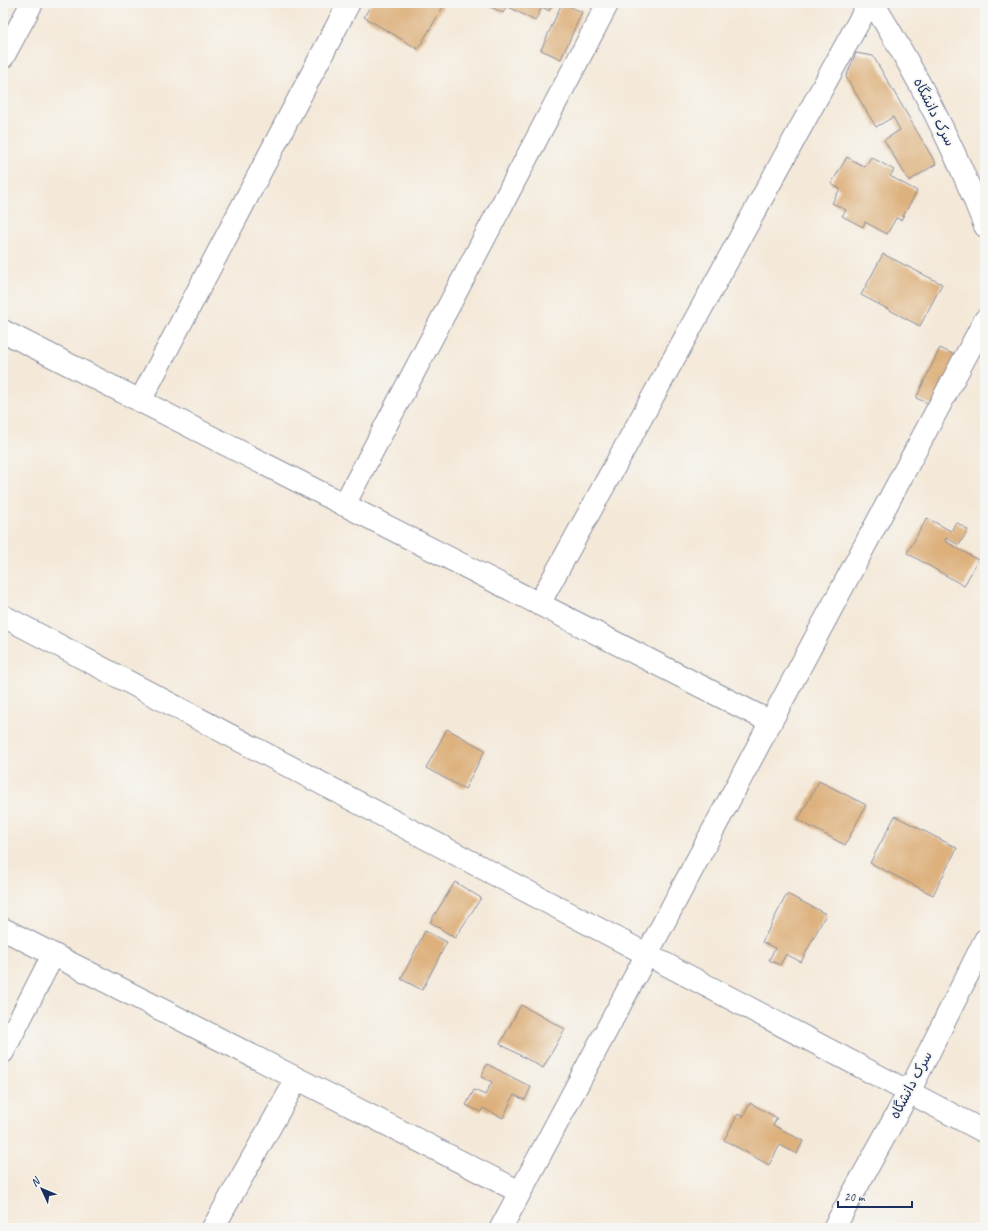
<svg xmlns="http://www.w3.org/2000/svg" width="988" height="1231" viewBox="0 0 988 1231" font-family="Caveat,'Playpen Sans Arabic',sans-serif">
<rect width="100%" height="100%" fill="#f6f6f2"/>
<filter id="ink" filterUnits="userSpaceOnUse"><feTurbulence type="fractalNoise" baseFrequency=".025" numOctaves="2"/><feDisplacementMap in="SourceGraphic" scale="8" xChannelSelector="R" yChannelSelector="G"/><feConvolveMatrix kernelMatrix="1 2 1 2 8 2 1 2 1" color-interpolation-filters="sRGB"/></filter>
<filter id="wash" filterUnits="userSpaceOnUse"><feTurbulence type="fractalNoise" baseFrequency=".012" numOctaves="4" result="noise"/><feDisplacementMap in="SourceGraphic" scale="16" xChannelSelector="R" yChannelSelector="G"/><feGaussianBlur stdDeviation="0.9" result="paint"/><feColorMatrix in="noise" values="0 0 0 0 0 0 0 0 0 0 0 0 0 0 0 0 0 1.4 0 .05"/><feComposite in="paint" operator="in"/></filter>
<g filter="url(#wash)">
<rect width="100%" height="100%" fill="#f4e9d9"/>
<g id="blocks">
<!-- building -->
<path fill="#ddb07c" d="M372,3H437L443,7L418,49L364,17Z
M483,3H553L549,11L542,7L535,21L507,6L503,13Z
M562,3L582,12L561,59L541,50Z
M856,53L873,56L936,164L909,181L884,140L900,130L893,117L876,127L846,77Z
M847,157L865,167L871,157L894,170L890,176L917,191L901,220L896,218L887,234L865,222L863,227L842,216L846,210L832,203L840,189L831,184Z
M883,254L942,284L920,326L861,295Z
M940,348L959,357L936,407L916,398Z
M927,518L951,531L956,522L968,530L959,545L946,538L945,541L978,560L964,586L907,553Z
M447,729L485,750L465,789L426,768Z
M819,781L866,805L845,845L798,820Z
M895,816L957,848L933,895L870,863Z
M455,882L481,898L455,938L430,922Z
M787,894L826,914L801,962L786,954L780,965L769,960L775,948L762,942Z
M425,931L447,942L422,990L401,979Z
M521,1005L565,1029L543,1068L500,1044Z
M487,1064L531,1087L525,1100L514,1095L503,1118L483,1108L481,1112L466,1105L474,1090L485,1095L492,1082L481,1077Z
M750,1103L777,1118L773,1125L803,1141L797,1154L780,1145L769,1165L724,1140L738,1114L743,1117Z"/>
</g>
</g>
<g filter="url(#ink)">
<use href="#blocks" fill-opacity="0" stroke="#888c9c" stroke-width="1"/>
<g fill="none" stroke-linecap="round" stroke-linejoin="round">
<!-- minor casing -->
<g stroke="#888c9c" stroke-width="24">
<path id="minor" d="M3,331L771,722
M140,401L349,3
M344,505L608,3
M539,604L869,3
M3,616L985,1132
M3,929L520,1192
M3,1052L53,955
M213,1228L297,1079
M501,1228L985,320"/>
</g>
<!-- tertiary casing -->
<g stroke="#888c9c" stroke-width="24">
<path id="tertiary" d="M873,3C917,74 955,148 985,226
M3,57L32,3
M834,1228L909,1092L985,940"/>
</g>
<!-- minor -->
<use href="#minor" stroke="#fff" stroke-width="22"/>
<!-- tertiary -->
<use href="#tertiary" stroke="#fff" stroke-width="22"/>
</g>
</g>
<g text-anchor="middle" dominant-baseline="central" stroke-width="4" stroke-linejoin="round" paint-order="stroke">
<!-- street labels -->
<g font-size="14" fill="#1b2f5e" stroke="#f6f6f2">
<text transform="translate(934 112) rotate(63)">سرک دانشگاه</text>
<text transform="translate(911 1085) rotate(-62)">سرک دانشگاه</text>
</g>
</g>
<!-- margin -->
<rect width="988" height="1231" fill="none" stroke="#f6f6f2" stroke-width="16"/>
<!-- north arrow -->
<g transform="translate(42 1189) rotate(314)" stroke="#f6f6f2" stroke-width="3" paint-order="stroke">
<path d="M0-3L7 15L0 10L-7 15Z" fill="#1b2f5e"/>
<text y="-6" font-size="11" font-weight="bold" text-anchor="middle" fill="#1b2f5e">N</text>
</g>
<!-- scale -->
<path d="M838 1201v6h74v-6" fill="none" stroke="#1b2f5e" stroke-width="2"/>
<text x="844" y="1201" font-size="12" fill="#1b2f5e" stroke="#f6f6f2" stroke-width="3" paint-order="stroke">20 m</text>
</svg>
